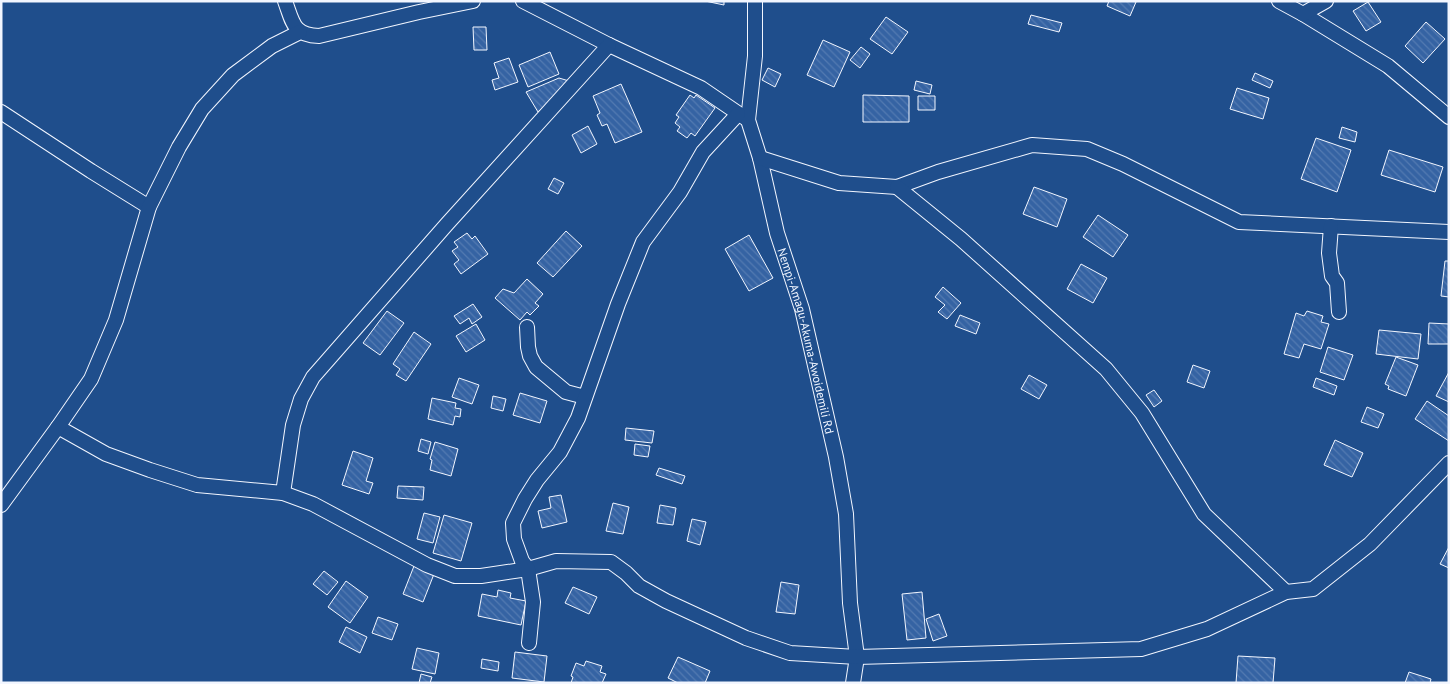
<svg xmlns="http://www.w3.org/2000/svg" width="1450" height="684" viewBox="0 0 1450 684" font-family="'PT Sans',sans-serif">
<defs>
<pattern id="building-back-hatch" width="6" height="6" patternUnits="userSpaceOnUse" patternTransform="scale(1.25)"><rect width="6" height="6" fill="#3563a3"/><path d="M-1 5l2 2M0 0l6 6M5-1l2 2" fill="none" stroke="#537ab1"/></pattern>
</defs>
<rect width="100%" height="100%" fill="#1f4e8c"/>
<!-- building -->
<path fill="url(#building-back-hatch)" stroke="#f2f6ff" d="M705,1H724V5Z
M1109,1H1135L1136,2L1130,16L1107,6Z
M1368,2L1381,22L1366,31L1353,11Z
M1031,15L1062,23L1059,32L1028,24Z
M886,17L908,32L892,54L870,39Z
M1426,22L1445,39L1423,63L1405,46Z
M473,27H486L487,50H474Z
M823,40L850,52L834,87L807,75Z
M861,47L870,54L860,68L850,60Z
M550,52L559,74L528,87L519,65Z
M509,58L518,82L495,90L492,80L499,78L494,63Z
M768,68L781,74L775,87L762,80Z
M1255,73L1273,81L1270,88L1252,80Z
M559,78L569,81L538,112L526,92Z
M916,81L932,85L930,94L914,90Z
M621,84L642,132L615,143L607,124L602,126L597,115L600,113L593,96Z
M1237,88L1269,98L1263,119L1230,109Z
M690,95L694,98L696,95L715,108L695,136L691,133L687,138L677,131L680,127L675,123L679,117L676,115Z
M863,95L909,96V122H863Z
M918,96H935V110H918Z
M588,126L597,144L581,153L572,135Z
M1342,127L1357,132L1355,142L1339,138Z
M1316,138L1351,150L1337,192L1301,179Z
M1389,150L1443,167L1435,192L1381,175Z
M554,178L564,183L558,194L548,189Z
M1034,187L1067,199L1057,227L1023,214Z
M1098,215L1128,235L1113,257L1083,237Z
M566,231L582,246L553,277L537,263Z
M467,233L472,239L475,236L488,254L461,274L454,264L459,260L452,251L458,247L454,242Z
M749,235L773,278L749,291L725,249Z
M1445,261H1449V297L1441,296Z
M1081,264L1107,278L1093,303L1067,289Z
M527,279L543,294L535,303L539,306L530,315L527,312L520,320L495,298L503,289L514,293Z
M943,287L961,303L947,319L938,312L945,305L935,297Z
M473,304L482,317L472,324L469,318L460,324L454,316Z
M387,311L404,323L380,355L363,343Z
M1307,311L1323,316L1321,322L1329,324L1321,349L1304,344L1299,358L1284,354L1296,313L1304,316Z
M960,315L980,323L976,334L955,326Z
M1429,323L1449,324V344H1428Z
M476,324L485,340L466,352L456,336Z
M1379,330L1421,334L1418,359L1376,354Z
M414,332L431,344L406,381L396,375L400,369L393,364Z
M1328,347L1353,355L1344,380L1320,372Z
M1396,357L1418,365L1406,396L1388,389L1389,386L1385,384Z
M1193,365L1210,371L1204,388L1187,382Z
M1449,372V402L1436,396Z
M1029,375L1047,385L1039,399L1021,389Z
M459,378L479,385L472,404L452,397Z
M1316,378L1337,386L1334,395L1313,387Z
M1154,390L1162,401L1154,407L1146,395Z
M520,393L547,401L540,423L513,415Z
M493,396L506,399L503,411L491,408Z
M432,398L456,403L455,408L461,409L460,417L455,416L453,425L428,419Z
M1427,401L1449,416V441L1415,419Z
M1367,407L1384,414L1378,428L1361,422Z
M626,428L654,431L652,443L625,440Z
M421,439L431,442L428,454L418,451Z
M1335,440L1363,453L1352,477L1324,465Z
M435,442L458,449L451,476L430,470L432,460L430,459Z
M635,444L650,446L648,457L634,455Z
M353,451L373,458L366,481L373,483L369,494L342,485Z
M659,468L685,476L682,484L656,475Z
M398,486L424,487L423,500L397,498Z
M561,495L567,522L542,528L538,511L551,508L549,497Z
M613,503L629,507L623,534L606,531Z
M660,505L676,508L673,525L657,523Z
M424,513L440,517L433,543L417,539Z
M444,515L472,523L461,561L433,553Z
M692,519L706,522L700,545L687,541Z
M1449,547V568L1440,564Z
M414,566L434,574L423,602L403,594Z
M324,571L338,582L327,595L313,584Z
M346,581L368,597L350,623L328,607Z
M781,582L799,585L795,614L776,612Z
M573,587L597,597L589,614L565,603Z
M498,590L511,593L510,598L526,601L521,625L478,616L482,594L497,597Z
M922,592L926,638L907,640L902,594Z
M939,614L947,636L933,641L926,619Z
M378,617L398,624L392,640L372,633Z
M346,627L367,637L360,653L339,642Z
M417,648L439,653L435,674L412,669Z
M515,652L547,656L544,682L512,678Z
M1238,656L1275,658L1273,683H1236Z
M678,657L710,671L705,683H678L668,678Z
M482,659L499,662L498,671L481,668Z
M586,661L602,666L600,672L606,674L602,683H571L573,677L571,676L576,663L584,666Z
M1409,672L1431,679L1430,683H1405Z
M421,674L432,677L430,683H419Z"/>
<g fill="none" stroke-linecap="round" stroke-linejoin="round">
<!-- minor casing -->
<g stroke="#f2f6ff" stroke-width="16">
<g id="minor">
<path d="M285,1C293,23 293,35 319,36L419,12L473,1"/>
<path d="M523,1L609,45L701,88L745,118"/>
<path id="s1" d="M755,1V56L748,120L760,158L777,233L802,309L836,457L846,514L850,603L857,657L853,683"/>
<path d="M1279,1L1303,14L1388,66L1449,117"/>
<path d="M1303,14L1326,1"/>
<path d="M1,112L91,171L149,207"/>
<path d="M760,158L839,183L897,187L938,172L1032,145L1087,149L1123,164L1239,222L1449,232"/>
<path d="M897,187L961,239L1106,369L1142,413L1204,514L1286,592"/>
<path d="M1331,226L1329,253L1332,276L1337,283L1339,312"/>
<path d="M527,327L528,347L530,356L536,367L566,392L585,397"/>
<path d="M58,427L106,454L150,470L197,485L283,493L313,504L427,565L455,576H481L528,569L556,561L611,562L626,573L639,586L666,601L746,638L790,653L857,657L1141,649L1207,629L1286,592L1313,589L1370,544L1449,463"/>
<path d="M283,493L293,425L301,399L313,377L447,224L609,45"/>
<path d="M1,505L58,427L91,379L116,320L149,207L179,147L202,109L233,75L272,46L300,32"/>
<path d="M529,643L533,602L528,569L522,561L514,539L513,523L525,499L537,480L560,452L578,418L618,304L643,242L680,192L703,152L738,114"/>
</g>
</g>
<!-- minor -->
<use href="#minor" stroke="#1f4e8c" stroke-width="14"/>
</g>
<g text-anchor="middle" dominant-baseline="central" stroke-width="4" stroke-linejoin="round" paint-order="stroke">
<!-- street labels -->
<g font-size="12" fill="#f2f6ff" stroke="#1f4e8c">
<text stroke="none"><textPath href="#s1" startOffset="348">Nempi-Amagu-Akuma-Awoidemili Rd</textPath></text>
</g>
</g>
<!-- border -->
<rect width="1450" height="684" fill="none" stroke="#f2f6ff" stroke-width="5"/>
</svg>
